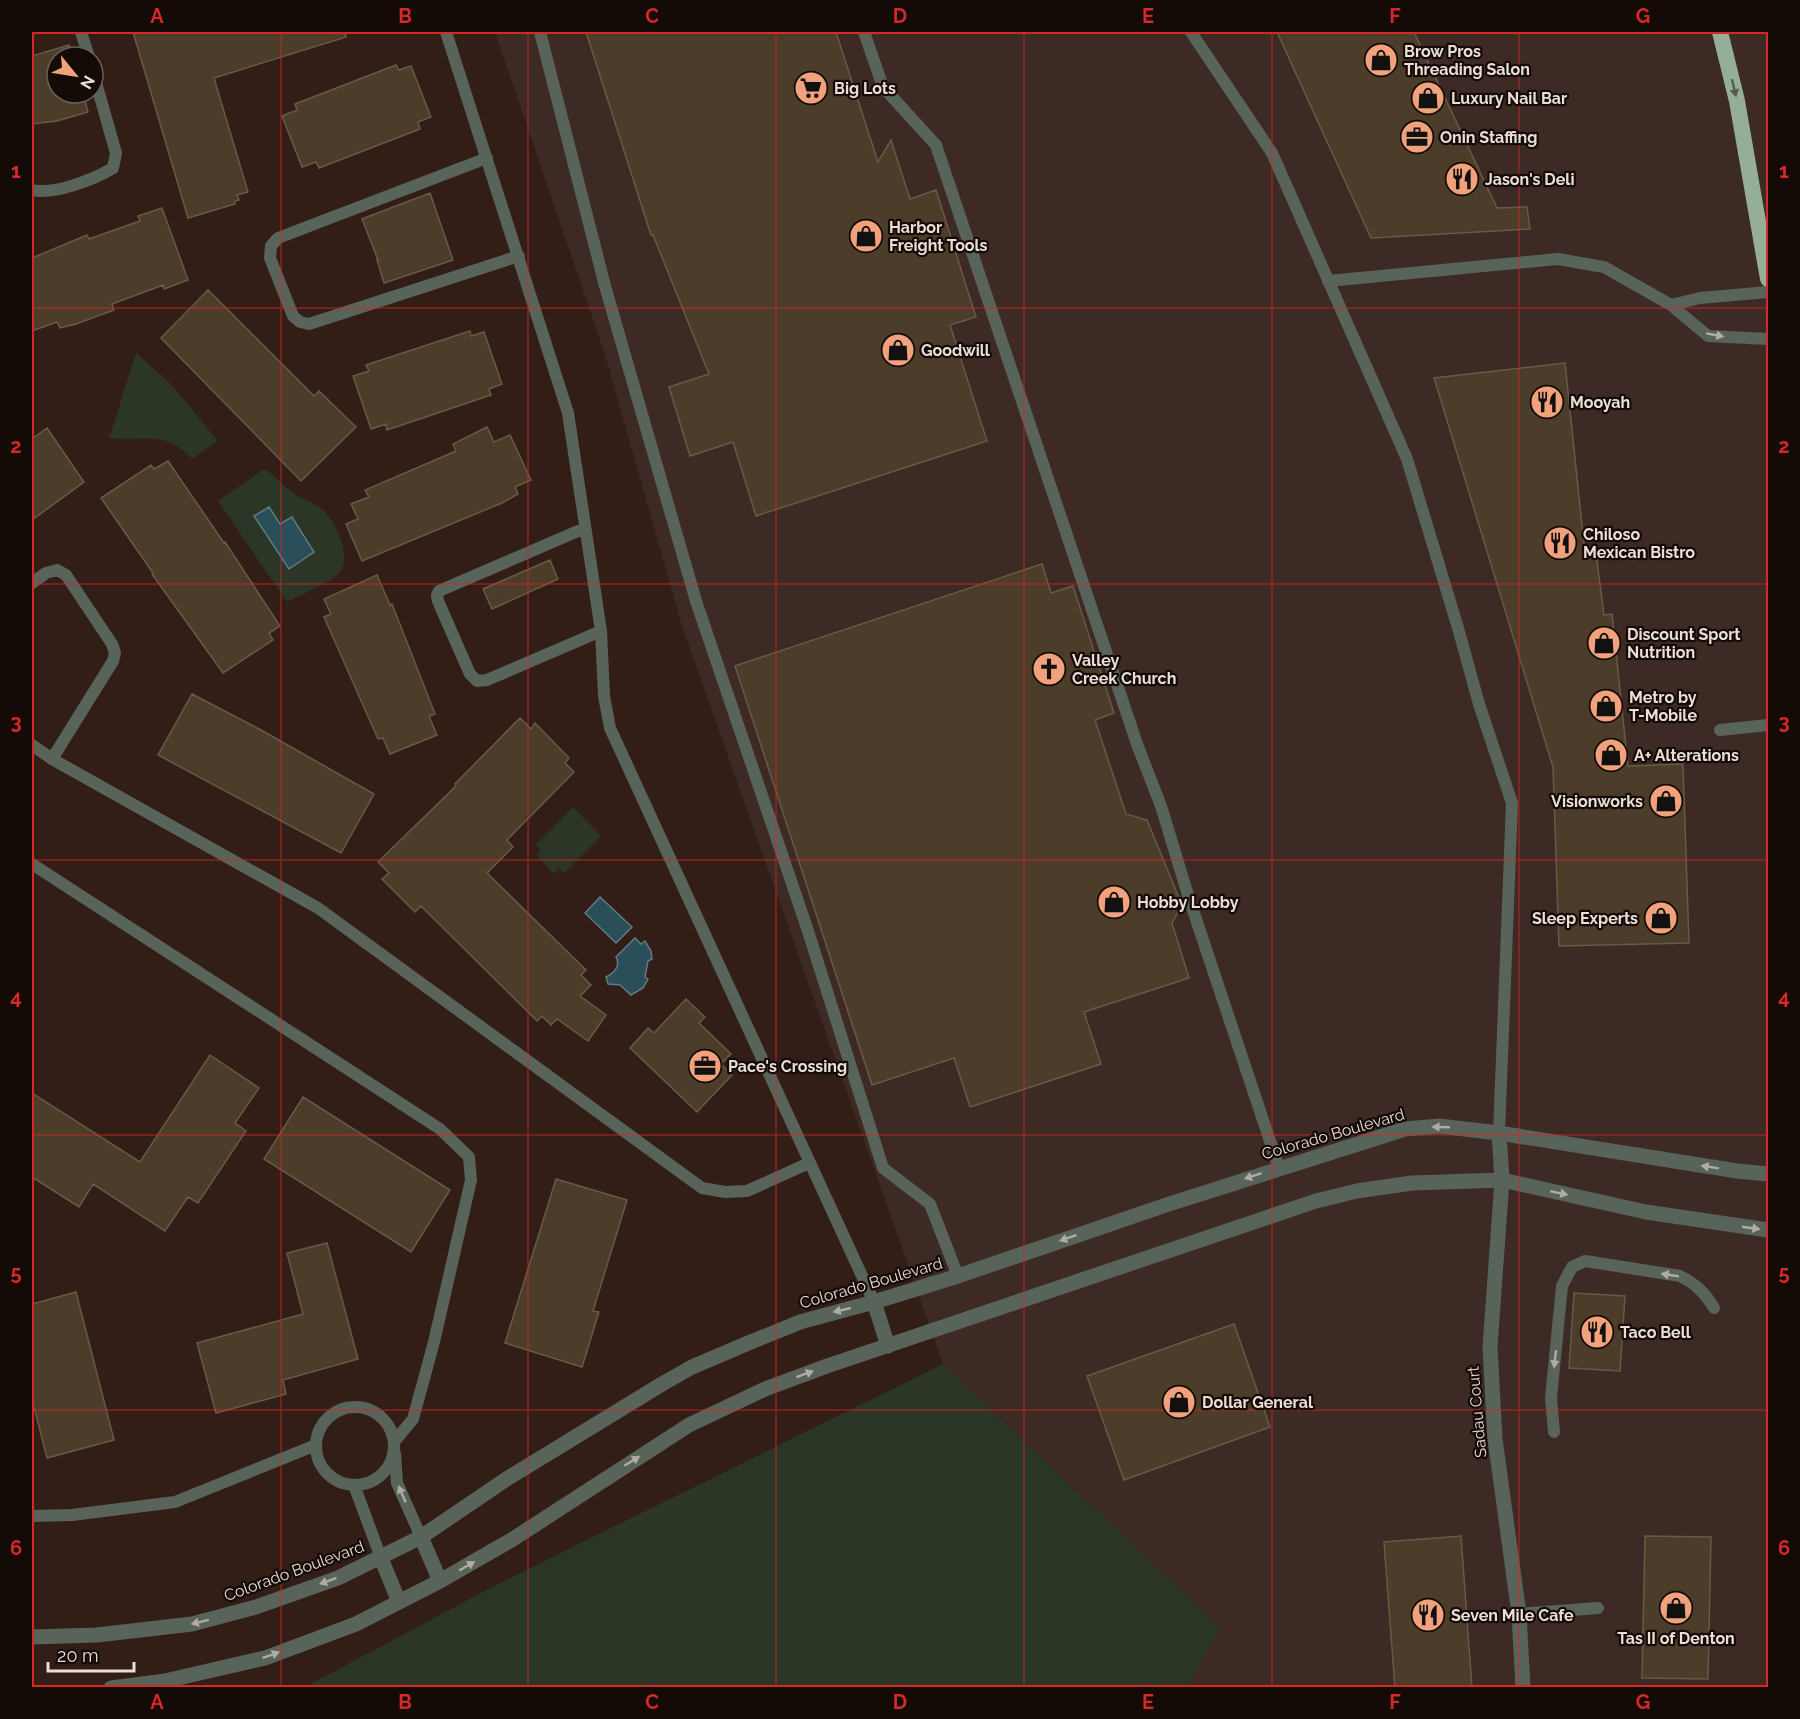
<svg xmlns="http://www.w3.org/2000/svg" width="1800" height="1719" viewBox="0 0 1800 1719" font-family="Raleway,sans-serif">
<rect width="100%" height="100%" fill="#321e16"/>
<!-- commercial -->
<path fill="#3d2a24" d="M495,32H1768V1687H1188L1219,1627L943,1364L682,626L605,355Z"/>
<!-- green -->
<path fill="#2b3626" d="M136,353L170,383L218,441L192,459C165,429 145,442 109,438Z
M264,469C275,475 282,485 292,492C302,500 315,502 324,511C336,523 353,558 339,573C332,582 299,596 287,602L218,501Z
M573,807L601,836L564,873L559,868L554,874L536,855L541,850L536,845Z
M943,1364L1220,1628L1188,1687H305L494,1586Z"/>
<!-- water -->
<path fill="#2a4e5a" stroke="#647980" stroke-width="1.5" d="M269,507L280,524L292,517L314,552L289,569L254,516Z
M600,897L632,927L616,943L585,913Z
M635,938L641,944L645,941L651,951L652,959L648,961L645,977L648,979L643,988L631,995L620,985L608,984L606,977C614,973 621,966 616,957Z"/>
<!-- building -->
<path fill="#4b3d2a" stroke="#685a46" stroke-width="1.5" d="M133,32H345L346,37L214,78L248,192L237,195L239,200L235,201V204L188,218Z
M586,32H836L878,162L891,140L910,199L936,190L976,317L950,325L987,441L756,516L733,442L690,456L669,387L709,374L653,235H651Z
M1277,32H1414L1497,208L1527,207L1530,229L1371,238Z
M69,45L73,57H57V93H83L88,112L57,121L32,124V56Z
M396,65L399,70L411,66L431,117L418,122L420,129L319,168L316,162L302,167L282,116L297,110L295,104Z
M430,193L453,260L384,283L377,260H378L362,219Z
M162,208L188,280L164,289L163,285L112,304L114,310L76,324L60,328L57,322L32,331V258L87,235L89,239L140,221L138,216Z
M208,290L314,396L319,391L356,427L301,481L161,338Z
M470,331L471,336L484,332L502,384L489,389L491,395L387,430L386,424L371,429L353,376L369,371L366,365Z
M1565,363L1585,554L1596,553L1604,615L1612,614L1628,766L1683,764L1689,943L1559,946L1553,767L1434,378Z
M487,427L494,442L510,435L531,480L515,487L518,494L502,503L362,561L346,524L358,519L351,504L369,497L365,490L456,451L453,444Z
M47,428L84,482L32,520V439Z
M168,461L224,543L225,542L280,626L269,633L273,640L223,673L152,574L153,573L101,498L151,465L154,469Z
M550,560L558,579L492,609L483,589Z
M1042,564L1051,593L1073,586L1114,713L1095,720L1126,814L1147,820L1182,905L1172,923L1189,978L1084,1012L1101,1064L970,1107L954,1058L872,1085L735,666Z
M377,575L390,605L392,604L435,714L429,716L437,735L390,754L383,738L378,739L324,617L331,614L324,599Z
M192,694L261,730L374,794L341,853L158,755Z
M520,718L531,729L535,723L569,758L565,763L574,772L507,840L513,847L487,873L586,970L581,975L591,985L580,996L606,1015L588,1041L557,1019L551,1025L542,1016L537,1021L421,906L415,912L382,879L389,873L378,862L456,786L455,784Z
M686,999L705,1017L699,1023L731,1054L721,1064L732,1075L697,1112L630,1048L648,1028L654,1033Z
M210,1055L259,1088L235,1123L246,1131L198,1203L188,1197L165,1231L93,1184L79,1207L32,1177V1093L140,1162Z
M303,1097L450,1190L411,1252L264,1159Z
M556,1179L627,1200L593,1311L599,1312L582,1367L505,1343Z
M327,1243L358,1359L283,1380L286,1394L216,1413L197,1343L303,1314L287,1253Z
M76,1292L114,1440L47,1458L32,1399V1304Z
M1574,1293L1625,1296L1620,1371L1569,1368Z
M1234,1324L1270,1427L1124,1480L1087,1376Z
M1461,1536L1472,1688H1395L1384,1542Z
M1645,1536L1711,1537L1708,1679L1642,1678Z"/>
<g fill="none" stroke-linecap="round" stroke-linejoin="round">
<!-- service -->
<path stroke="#586359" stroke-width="12" d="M81,32L89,57
M446,32L568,413L601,631L604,696L610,728L874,1302
M540,32L605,286L696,601L807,928L883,1168L930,1204L958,1276
M864,32L883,87L936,145L1137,744L1161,806L1188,895L1279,1168
M1191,32L1272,153L1407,459L1458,628L1479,704L1512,803L1499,1133
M487,158L278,238L271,246L270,258L293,316L300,322L309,324L519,256
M32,190C54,195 93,180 113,168L116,153L93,72
M1328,281L1558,259L1604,267L1671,305L1708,336L1768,339
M1671,305L1700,298L1768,292
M585,528L439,591L437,595L438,601L470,674L477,681L487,680L601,631
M32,583L46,573L57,570L66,575L112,644L115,653L113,661L52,759
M1720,730L1768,725
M32,745L52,759L318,908L702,1188L725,1192L747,1191L809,1163
M32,864L440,1129L469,1157L471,1180L434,1342L413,1419L394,1442
M316 1446a39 39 0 1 1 78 0a39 39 0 1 1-78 0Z
M1554,1432L1551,1398L1562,1286L1572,1267L1585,1261L1680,1276C1696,1284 1705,1293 1714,1308
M395,1453L397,1483L421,1537
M354,1485L381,1558
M32,1516L72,1515L175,1502L316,1445
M1519,1614L1598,1608"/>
<!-- minor -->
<path stroke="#586359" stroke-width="15" d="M1499,1133L1502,1180L1490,1347L1495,1439L1519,1614L1523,1688"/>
<!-- tertiary -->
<path stroke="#586359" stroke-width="15" d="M874,1302L888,1346
M421,1537L440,1581
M381,1558L399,1602
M32,1637L97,1635L192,1624L256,1607L338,1578L421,1537L508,1478L662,1384L692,1367L746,1344L800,1322L874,1302L958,1276L1169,1204L1405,1129L1439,1126L1499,1133L1737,1171L1768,1174
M111,1688L165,1681L265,1658L356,1624L440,1581L513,1539L689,1425L765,1389L827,1366L1316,1201L1357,1191L1412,1183L1502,1180L1646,1212L1768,1230"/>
<!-- trunk -->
<path stroke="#95ae97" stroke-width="16" d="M1720,32L1737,101L1768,279"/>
</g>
<!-- one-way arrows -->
<defs><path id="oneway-solid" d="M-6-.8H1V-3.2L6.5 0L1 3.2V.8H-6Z" transform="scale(1.5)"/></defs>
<use fill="#545c4f" href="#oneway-solid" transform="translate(1734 88) rotate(77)"/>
<g fill="#b0aca5">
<use href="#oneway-solid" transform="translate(1715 335) rotate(10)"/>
<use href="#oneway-solid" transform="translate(1441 1127) rotate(-178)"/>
<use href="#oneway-solid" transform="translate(1710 1167) rotate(-171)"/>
<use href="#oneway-solid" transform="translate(1253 1176) rotate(162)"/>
<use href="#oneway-solid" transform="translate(1559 1193) rotate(12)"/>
<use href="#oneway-solid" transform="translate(1751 1228) rotate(8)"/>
<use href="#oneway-solid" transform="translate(1068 1238) rotate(161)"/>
<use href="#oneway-solid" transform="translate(1670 1275) rotate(-171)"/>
<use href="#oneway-solid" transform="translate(842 1310) rotate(167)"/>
<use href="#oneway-solid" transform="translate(1555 1359) rotate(96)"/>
<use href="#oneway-solid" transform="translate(805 1374) rotate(-20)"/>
<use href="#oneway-solid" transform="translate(632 1461) rotate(-32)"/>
<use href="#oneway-solid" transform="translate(402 1494) rotate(-114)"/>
<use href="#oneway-solid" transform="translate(467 1566) rotate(-30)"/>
<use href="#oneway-solid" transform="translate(328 1581) rotate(160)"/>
<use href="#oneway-solid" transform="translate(200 1622) rotate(166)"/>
<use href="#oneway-solid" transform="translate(271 1655) rotate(-19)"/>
</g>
<!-- grid -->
<path fill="none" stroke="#d62828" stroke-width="1.5" stroke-opacity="0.55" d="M281,32V1688M528,32V1688M776,32V1688M1024,32V1688M1272,32V1688M1519,32V1688M32,308H1768M32,584H1768M32,860H1768M32,1135H1768M32,1410H1768"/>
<!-- icons -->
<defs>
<g id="shop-disc" transform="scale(1.725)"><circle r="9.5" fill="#f1a17c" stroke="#140b07"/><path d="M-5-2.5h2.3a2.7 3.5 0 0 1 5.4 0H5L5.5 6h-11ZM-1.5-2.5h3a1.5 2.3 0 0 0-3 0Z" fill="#111"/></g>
<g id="supermarket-disc" transform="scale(1.725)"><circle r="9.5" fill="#f1a17c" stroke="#140b07"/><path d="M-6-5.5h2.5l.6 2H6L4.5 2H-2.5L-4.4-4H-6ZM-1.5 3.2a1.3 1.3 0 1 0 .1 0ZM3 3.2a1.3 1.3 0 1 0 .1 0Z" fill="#111"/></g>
<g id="office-disc" transform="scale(1.725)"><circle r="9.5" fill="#f1a17c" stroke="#140b07"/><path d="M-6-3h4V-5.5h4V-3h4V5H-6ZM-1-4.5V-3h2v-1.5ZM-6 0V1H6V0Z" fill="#111"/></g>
<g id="restaurant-disc" transform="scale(1.725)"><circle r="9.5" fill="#f1a17c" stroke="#140b07"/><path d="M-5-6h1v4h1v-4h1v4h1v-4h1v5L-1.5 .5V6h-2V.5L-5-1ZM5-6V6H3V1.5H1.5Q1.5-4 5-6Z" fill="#111"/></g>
<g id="church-disc" transform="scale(1.725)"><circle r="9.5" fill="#f1a17c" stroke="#140b07"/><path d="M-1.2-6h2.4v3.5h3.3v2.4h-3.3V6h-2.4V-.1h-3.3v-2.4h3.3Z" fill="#111"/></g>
</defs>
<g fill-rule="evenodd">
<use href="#shop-disc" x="1381" y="60"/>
<use href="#supermarket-disc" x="811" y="88"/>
<use href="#shop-disc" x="1428" y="98"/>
<use href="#office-disc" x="1417" y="137"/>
<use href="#restaurant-disc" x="1462" y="179"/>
<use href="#shop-disc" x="866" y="236"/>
<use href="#shop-disc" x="898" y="350"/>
<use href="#restaurant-disc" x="1547" y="402"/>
<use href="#restaurant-disc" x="1560" y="543"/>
<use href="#shop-disc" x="1604" y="643"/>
<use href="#church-disc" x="1049" y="669"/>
<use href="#shop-disc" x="1606" y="706"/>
<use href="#shop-disc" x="1611" y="755"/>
<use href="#shop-disc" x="1666" y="801"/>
<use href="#shop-disc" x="1114" y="902"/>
<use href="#shop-disc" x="1661" y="918"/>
<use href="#office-disc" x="705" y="1066"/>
<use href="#restaurant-disc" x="1597" y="1332"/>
<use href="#shop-disc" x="1179" y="1402"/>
<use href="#shop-disc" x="1676" y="1608"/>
<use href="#restaurant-disc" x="1428" y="1615"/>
</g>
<g text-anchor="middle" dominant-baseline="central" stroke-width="4.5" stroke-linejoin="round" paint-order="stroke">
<!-- poi labels -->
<g font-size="16" font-weight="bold" fill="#ebddd7" stroke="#140b07" text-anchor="start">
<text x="1404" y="51">Brow Pros<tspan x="1404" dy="18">Threading Salon</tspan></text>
<text x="834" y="88">Big Lots</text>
<text x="1451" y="98">Luxury Nail Bar</text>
<text x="1440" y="137">Onin Staffing</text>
<text x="1485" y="179">Jason's Deli</text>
<text x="889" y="227">Harbor<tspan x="889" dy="18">Freight Tools</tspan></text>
<text x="921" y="350">Goodwill</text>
<text x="1570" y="402">Mooyah</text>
<text x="1583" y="534">Chiloso<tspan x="1583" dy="18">Mexican Bistro</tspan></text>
<text x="1627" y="634">Discount Sport<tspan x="1627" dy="18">Nutrition</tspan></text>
<text x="1072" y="660">Valley<tspan x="1072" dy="18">Creek Church</tspan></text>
<text x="1629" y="697">Metro by<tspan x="1629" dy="18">T-Mobile</tspan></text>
<text x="1634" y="755">A+ Alterations</text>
<text x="1643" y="801" text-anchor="end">Visionworks</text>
<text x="1137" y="902">Hobby Lobby</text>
<text x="1638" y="918" text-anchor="end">Sleep Experts</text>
<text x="728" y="1066">Pace's Crossing</text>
<text x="1620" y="1332">Taco Bell</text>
<text x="1202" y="1402">Dollar General</text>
<text x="1451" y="1615">Seven Mile Cafe</text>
<text x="1676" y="1638" text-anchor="middle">Tas II of Denton</text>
</g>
<!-- street labels -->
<g font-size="16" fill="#ebddd7" stroke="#140b07">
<text transform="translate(1333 1134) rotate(-16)">Colorado Boulevard</text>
<text transform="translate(871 1283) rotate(-16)">Colorado Boulevard</text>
<text transform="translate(1477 1412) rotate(-95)">Sadau Court</text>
<text transform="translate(294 1571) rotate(-20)">Colorado Boulevard</text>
</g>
</g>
<!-- border -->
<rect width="1800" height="1719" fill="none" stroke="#140b07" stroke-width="66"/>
<!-- north arrow -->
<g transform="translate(75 75) rotate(120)"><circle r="28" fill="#140b07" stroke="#6a5f5a" stroke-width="1.5"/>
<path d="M0-4.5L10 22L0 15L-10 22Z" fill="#f1a17c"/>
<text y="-9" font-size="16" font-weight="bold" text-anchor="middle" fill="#ebddd7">N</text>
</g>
<!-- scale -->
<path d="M48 1662v9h86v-9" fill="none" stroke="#ebddd7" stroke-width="3"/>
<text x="57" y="1662" font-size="18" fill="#ebddd7" stroke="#140b07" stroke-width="4.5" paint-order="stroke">20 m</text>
<rect x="33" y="33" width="1734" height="1653" fill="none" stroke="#d62828" stroke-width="2"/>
<g font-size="20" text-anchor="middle" font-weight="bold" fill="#d62828">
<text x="157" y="23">A</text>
<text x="405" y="23">B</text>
<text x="652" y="23">C</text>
<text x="900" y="23">D</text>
<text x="1148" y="23">E</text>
<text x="1395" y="23">F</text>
<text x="1643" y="23">G</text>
<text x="16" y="178">1</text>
<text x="1784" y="178">1</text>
<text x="16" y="453">2</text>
<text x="1784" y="453">2</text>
<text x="16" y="729">3</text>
<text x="1784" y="729">3</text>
<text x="16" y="1004">4</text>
<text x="1784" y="1004">4</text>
<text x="16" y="1280">5</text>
<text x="1784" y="1280">5</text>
<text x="16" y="1555">6</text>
<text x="1784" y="1555">6</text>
<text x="157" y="1709">A</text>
<text x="405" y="1709">B</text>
<text x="652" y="1709">C</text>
<text x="900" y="1709">D</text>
<text x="1148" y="1709">E</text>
<text x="1395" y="1709">F</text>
<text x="1643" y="1709">G</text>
</g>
</svg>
